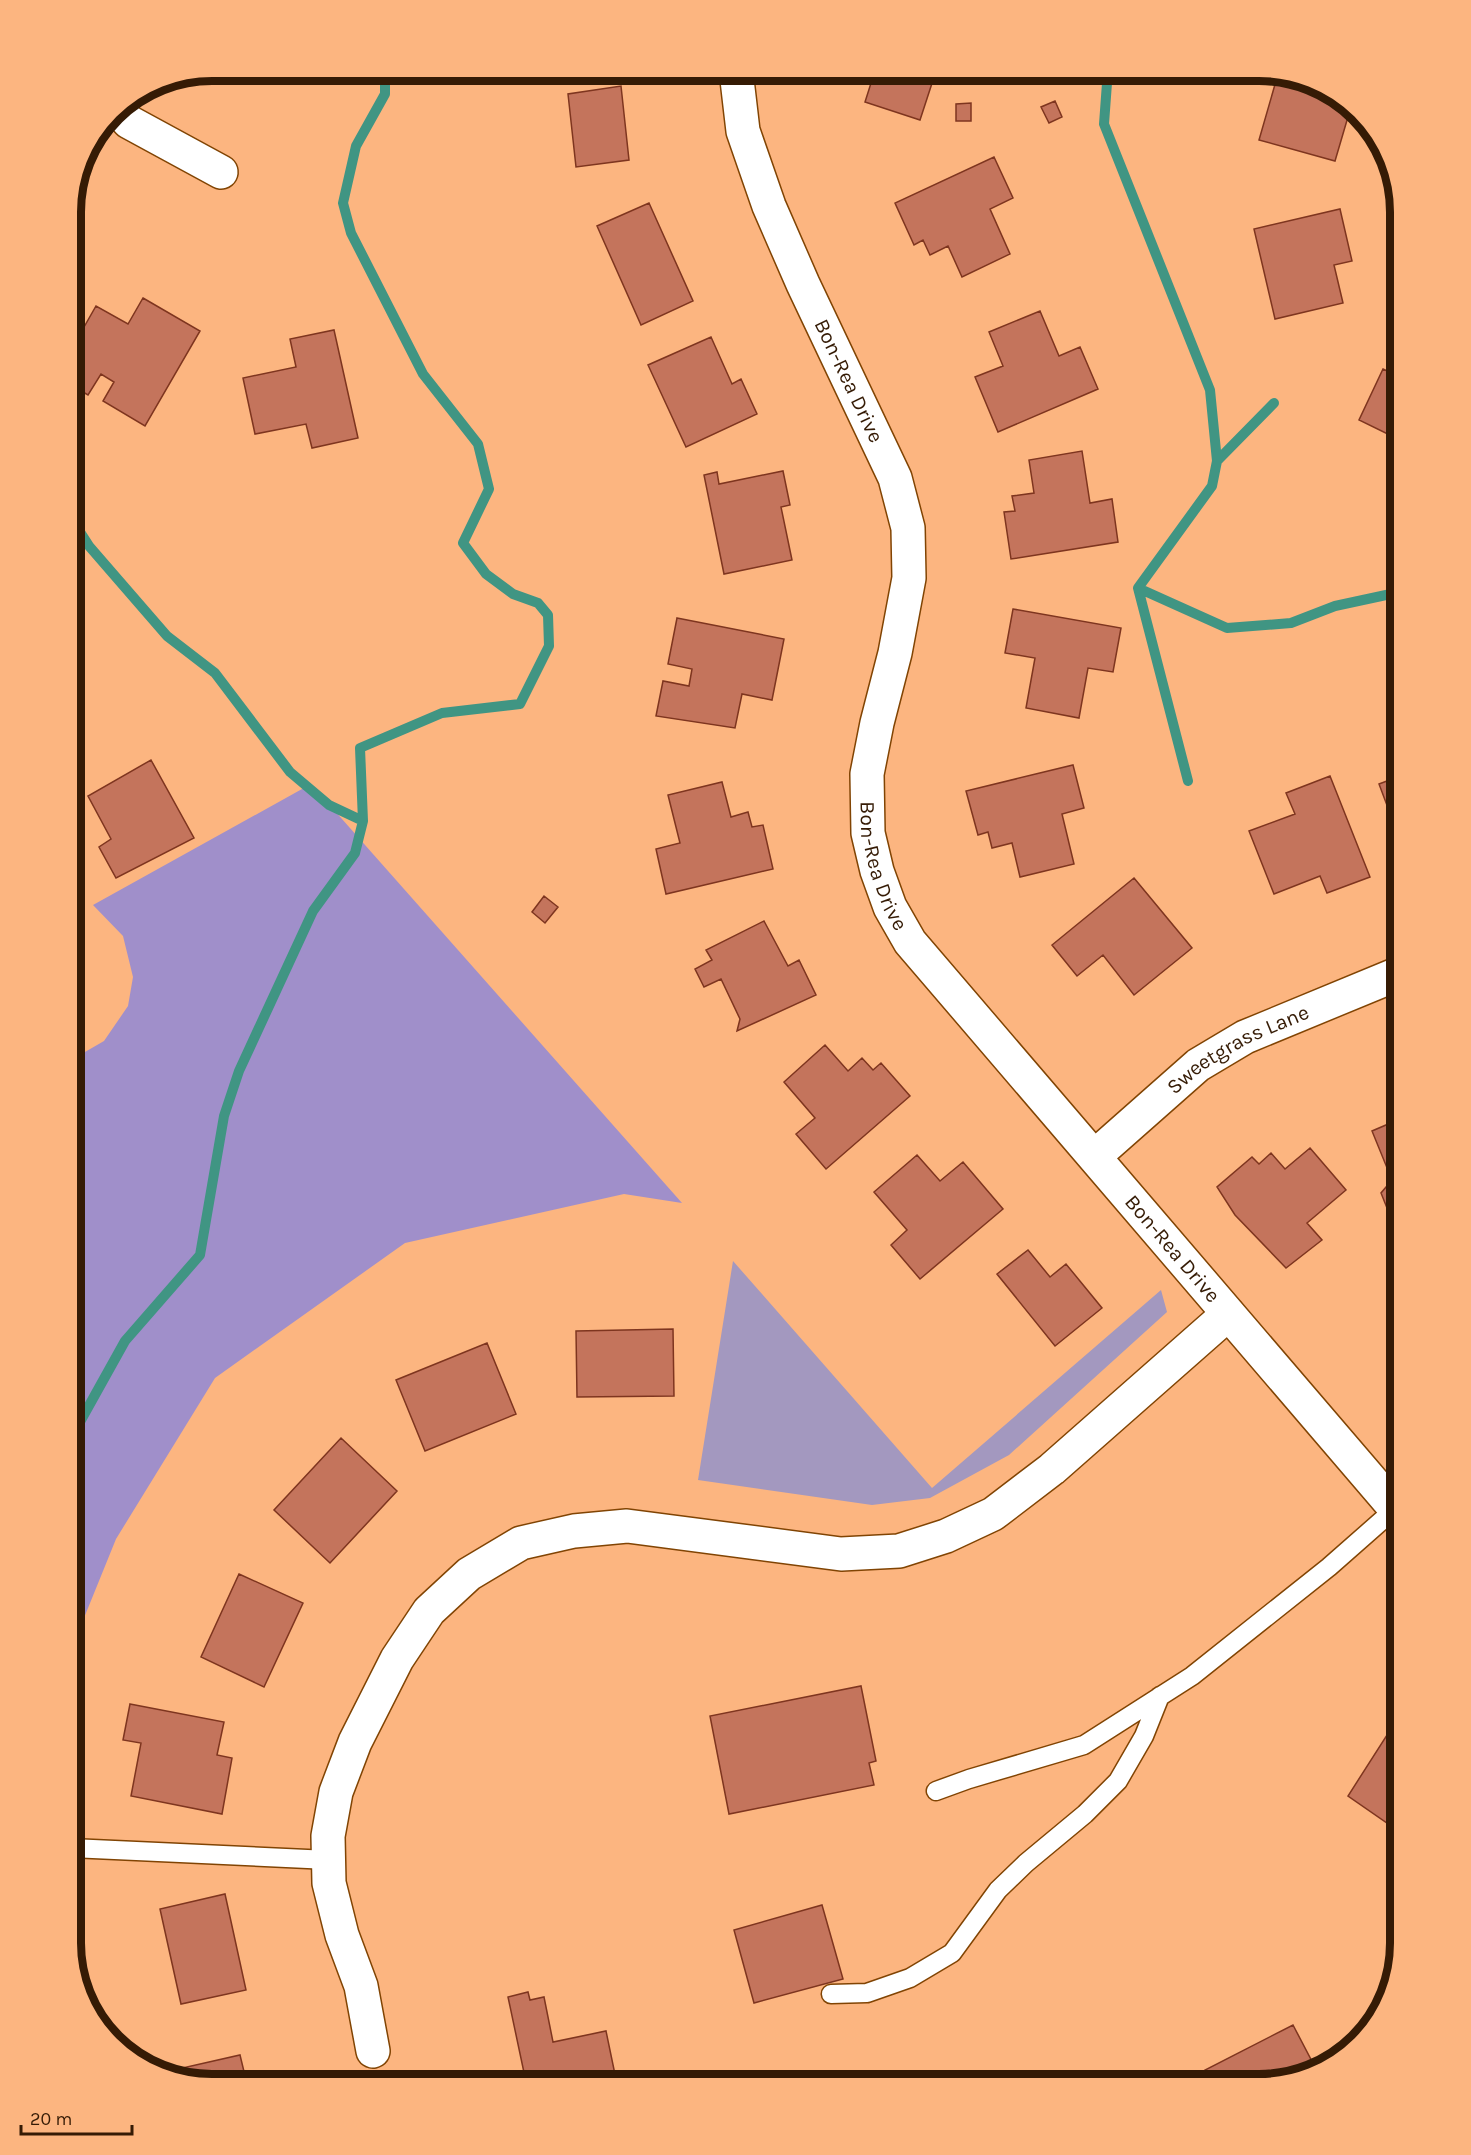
<svg xmlns="http://www.w3.org/2000/svg" width="1471" height="2155" viewBox="0 0 1471 2155" font-family="Karla,sans-serif">
<rect width="100%" height="100%" fill="#fcb580"/>
<!-- green -->
<path fill="#a398bf" d="M733,1261L932,1488L1161,1290L1167,1312L1009,1455L930,1498L872,1505L698,1480Z"/>
<!-- forest -->
<path fill="#a08fca" d="M311,784L682,1203L624,1194L405,1243L215,1378L116,1539L71,1650V1134L75,1132L71,1125V1057L78,1056L104,1041L128,1006L133,977L123,936L93,905Z"/>
<g fill="none" stroke-linecap="round" stroke-linejoin="round">
<!-- stream -->
<path stroke="#409583" stroke-width="10" d="M1118,71L1107,83L1104,124L1210,390L1217,461L1212,486L1138,588
M1217,461L1274,403
M71,518L89,546L167,636L215,673L290,772L329,805L363,821
M1138,588L1227,628L1291,623L1335,606L1400,592
M1138,588L1188,781
M71,1438L125,1341L200,1255L224,1116L239,1071L313,911L355,853L363,821L360,748L442,713L520,704L549,646L548,615L538,603L513,594L486,574L463,543L489,489L478,444L423,374L351,233L343,203L356,146L385,94V71"/>
</g>
<!-- building -->
<path fill="#c4745c" stroke="#7e351f" stroke-width="1.5" d="M854,71H960L958,78L936,71L920,120L865,102L872,80L853,74Z
M1278,74L1337,94L1353,111L1350,110L1335,161L1259,140Z
M621,86L629,160L576,167L568,94Z
M1055,101L1062,117L1049,123L1041,107Z
M971,103V121H956V104Z
M994,157L1013,198L990,209L1010,254L962,277L948,246L930,255L923,240L914,245L895,203Z
M649,203L693,301L641,325L597,226Z
M1340,209L1352,261L1334,265L1343,303L1275,319L1254,229Z
M143,298L200,331L145,426L103,401L114,382L101,374L88,395L71,385V350L96,306L128,324Z
M1040,311L1059,356L1080,347L1098,389L998,432L975,377L1003,366L989,332Z
M334,330L358,438L312,448L306,424L255,434L243,378L296,367L290,339Z
M711,337L732,384L741,379L757,414L686,447L648,365Z
M1383,369L1400,377V440L1359,420Z
M1082,451L1090,503L1112,499L1118,542L1011,559L1004,512L1015,511L1012,496L1034,493L1029,460Z
M783,471L790,505L781,507L792,560L724,574L704,475L717,472L719,484Z
M1013,609L1121,628L1113,672L1088,668L1079,718L1026,708L1035,658L1005,653Z
M677,618L784,639L772,700L742,694L735,728L656,716L663,681L689,686L692,669L668,664Z
M151,760L194,838L116,878L99,847L111,839L88,796Z
M1073,765L1084,808L1062,814L1074,864L1020,877L1012,843L992,848L988,832L978,835L966,791Z
M71,767L83,790L71,796Z
M1330,776L1370,877L1327,893L1320,876L1274,894L1249,831L1295,814L1286,793Z
M1400,776V840L1379,784Z
M722,782L731,817L748,812L752,827L763,825L773,869L666,894L656,849L680,843L668,795Z
M1134,878L1192,948L1134,995L1103,955L1077,976L1052,945Z
M544,896L558,907L545,923L532,912Z
M764,921L788,966L799,960L816,995L737,1031L740,1019L721,979L704,987L695,969L712,960L706,950Z
M825,1045L848,1071L862,1058L873,1070L881,1063L910,1096L826,1169L796,1134L815,1118L784,1082Z
M1400,1086V1106L1393,1089Z
M1400,1119V1208L1389,1213L1381,1193L1392,1180L1372,1131Z
M1310,1148L1346,1190L1307,1223L1322,1240L1286,1268L1235,1215L1217,1187L1252,1157L1259,1164L1271,1153L1285,1169Z
M917,1155L940,1181L963,1162L1003,1209L920,1279L891,1245L907,1230L874,1192Z
M1028,1250L1050,1277L1066,1264L1102,1308L1055,1346L997,1274Z
M673,1329L674,1396L577,1397L576,1331Z
M487,1343L516,1414L425,1451L396,1380Z
M341,1438L397,1491L330,1563L274,1510Z
M239,1574L303,1603L264,1687L201,1657Z
M861,1686L876,1761L869,1763L874,1785L729,1814L710,1716Z
M130,1704L224,1722L217,1755L232,1758L222,1814L131,1796L141,1743L123,1740Z
M1387,1735L1400,1744V1832L1348,1796Z
M225,1894L246,1990L181,2004L160,1909Z
M822,1905L843,1979L754,2003L734,1930Z
M528,1992L530,2000L544,1997L553,2042L606,2031L617,2084H551L549,2077L526,2082L508,1997Z
M1293,2025L1316,2069L1259,2084H1212L1205,2070Z
M240,2055L247,2084H203L169,2073V2071Z"/>
<g fill="none" stroke-linecap="round" stroke-linejoin="round">
<!-- service casing -->
<g stroke="#814403" stroke-width="21">
<path id="service" d="M936,1791L969,1779L1084,1745L1192,1676L1329,1567L1396,1508
M71,1848L329,1860
M831,1994L867,1993L910,1978L952,1953L998,1890L1026,1863L1085,1814L1118,1781L1144,1736L1160,1696"/>
</g>
<!-- minor casing -->
<g stroke="#814403" stroke-width="36">
<g id="minor">
<path id="s1" d="M736,71L743,131L769,206L803,284L895,478L908,528L909,578L895,653L877,723L867,774L868,833L877,871L890,907L910,942L1400,1514"/>
<path d="M117,109L129,122L221,172"/>
<path id="s2" d="M1095,1156L1198,1065L1245,1037L1400,973"/>
<path d="M373,2051L361,1986L342,1935L329,1883L328,1836L336,1792L355,1742L397,1659L429,1611L469,1574L521,1543L574,1531L627,1526L841,1554L899,1551L946,1536L993,1514L1052,1469L1228,1314"/>
</g>
</g>
<!-- service -->
<use href="#service" stroke="#fff" stroke-width="18"/>
<!-- minor -->
<use href="#minor" stroke="#fff" stroke-width="33"/>
</g>
<g text-anchor="middle" dominant-baseline="central" stroke-width="4.5" stroke-linejoin="round" paint-order="stroke">
<!-- street labels -->
<g font-size="21" fill="#351b05" stroke="#fcb580">
<text stroke="none"><textPath href="#s1" startOffset="332">Bon-Rea Drive</textPath></text>
<text stroke="none"><textPath href="#s1" startOffset="836">Bon-Rea Drive</textPath></text>
<text stroke="none"><textPath href="#s2" startOffset="180">Sweetgrass Lane</textPath></text>
<text stroke="none"><textPath href="#s1" startOffset="1322">Bon-Rea Drive</textPath></text>
</g>
</g>
<!-- crop -->
<path d="M0 0H1471V2155H0ZM212 81H1259A131 131 0 0 1 1390 212V1943A131 131 0 0 1 1259 2074H212A131 131 0 0 1 81 1943V212A131 131 0 0 1 212 81Z" fill="#fcb580" fill-rule="evenodd"/>
<path fill="none" stroke="#351b05" stroke-width="8" d="M212 81H1259A131 131 0 0 1 1390 212V1943A131 131 0 0 1 1259 2074H212A131 131 0 0 1 81 1943V212A131 131 0 0 1 212 81Z"/>
<!-- scale -->
<path d="M21 2125v9h111v-9" fill="none" stroke="#351b05" stroke-width="3"/>
<text x="30" y="2125" font-size="18" fill="#351b05" stroke="#fcb580" stroke-width="4.5" paint-order="stroke">20 m</text>
</svg>
